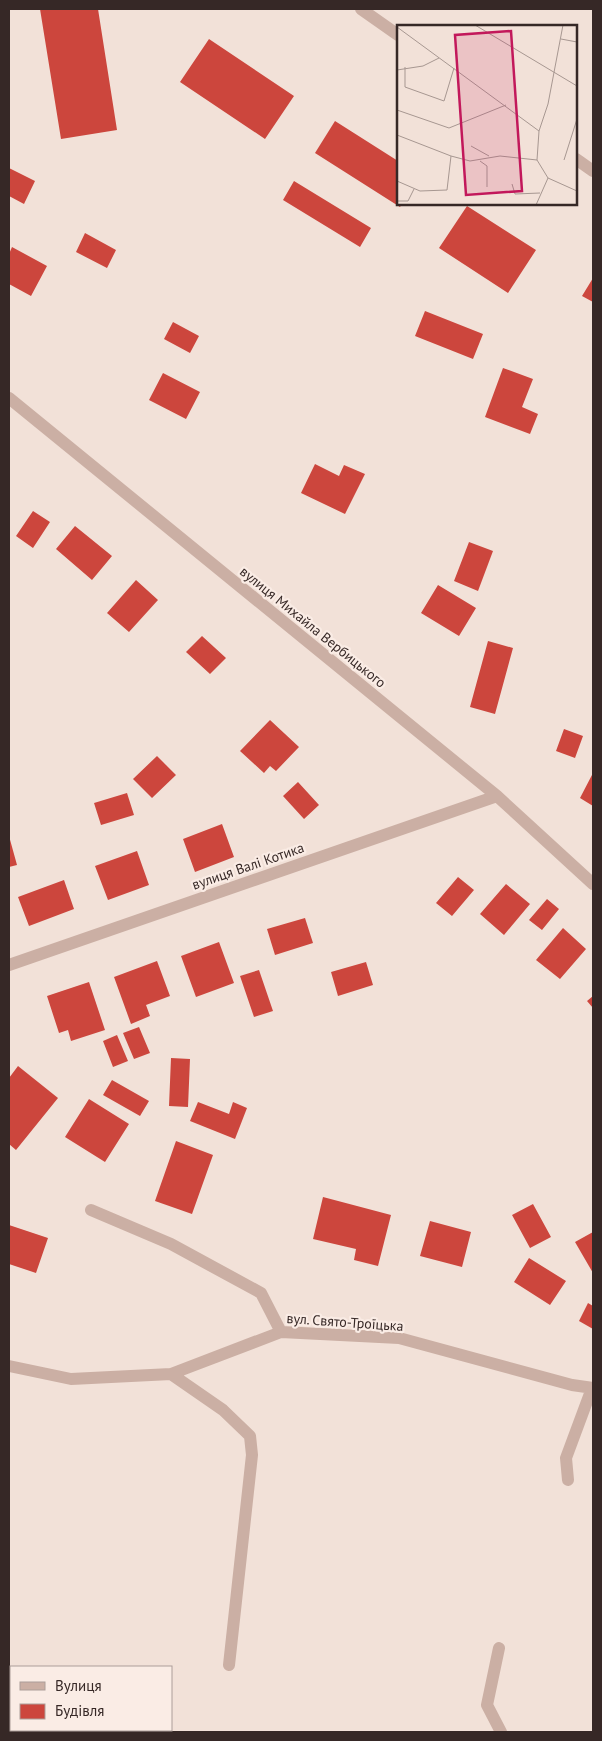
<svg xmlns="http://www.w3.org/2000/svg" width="602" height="1741" viewBox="0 0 602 1741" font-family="'PT Sans',sans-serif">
<rect width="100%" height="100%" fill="#f2e1d8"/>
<!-- building -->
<path fill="#cc463d" d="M40,9H98L117,130L61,139Z
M209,39L294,96L265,139L180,82Z
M335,121L398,161V204H402L400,207L315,153Z
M9,168L35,181L24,204L9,196Z
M294,181L371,228L360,247L283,200Z
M467,206L536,250L508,293L439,248Z
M85,233L116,250L107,268L76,252Z
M12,247L47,266L31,296L9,284V254Z
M593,278V302L582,296Z
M425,311L483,334L473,359L415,336Z
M173,322L199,336L190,353L164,339Z
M503,368L533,379L522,407L538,414L530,434L485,417Z
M163,373L200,392L186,419L149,400Z
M315,464L339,476L344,465L365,474L345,514L301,493Z
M33,511L50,522L33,548L16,536Z
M75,526L112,556L92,580L56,549Z
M469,542L493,551L478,591L454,581Z
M136,580L158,600L129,632L107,613Z
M438,585L476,608L459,636L421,613Z
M202,636L226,658L210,674L186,652Z
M488,641L513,648L495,714L470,707Z
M270,720L299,747L276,771L270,766L264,773L240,751Z
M564,729L583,736L575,758L556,751Z
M157,756L176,775L152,798L133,779Z
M593,773V806L580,798Z
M298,782L319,805L304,819L283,796Z
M127,793L134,815L101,825L94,803Z
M222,824L234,857L195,872L183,839Z
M9,836L17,865L9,867Z
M137,851L149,885L108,900L95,866Z
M458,877L474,890L452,916L436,903Z
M64,880L74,909L29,926L18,897Z
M506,884L530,904L504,935L480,914Z
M547,899L559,909L542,930L529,920Z
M305,918L313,943L275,955L267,929Z
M563,928L586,949L560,979L536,960Z
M219,942L234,983L196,997L181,956Z
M157,961L170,996L146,1005L150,1016L131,1024L114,977Z
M366,962L373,985L338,996L331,972Z
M259,970L273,1011L254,1017L240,976Z
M89,982L105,1030L71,1041L68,1030L59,1033L47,996Z
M593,996V1008L587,1001Z
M139,1027L150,1053L134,1059L123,1033Z
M117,1035L128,1061L113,1067L103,1041Z
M171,1058L190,1059L188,1107L169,1106Z
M18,1066L58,1098L16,1150L9,1144V1078Z
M112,1080L149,1101L140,1116L103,1095Z
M89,1099L129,1124L105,1162L65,1137Z
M198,1102L229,1114L233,1102L247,1108L235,1139L190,1121Z
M176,1141L213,1155L192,1214L155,1201Z
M323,1197L391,1215L378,1266L354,1260L356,1249L313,1239Z
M533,1204L551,1237L530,1248L512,1215Z
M430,1221L471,1232L462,1267L420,1256Z
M9,1225L48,1238L36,1273L9,1264Z
M593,1232V1273L575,1242Z
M529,1258L566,1281L550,1305L514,1282Z
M588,1303L593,1306V1329L579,1321Z"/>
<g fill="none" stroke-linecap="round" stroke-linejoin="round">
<!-- minor -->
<path stroke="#cbafa4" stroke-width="12" d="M361,9L398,35
M576,159L593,171
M9,398L497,796L593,884
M9,965L497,796
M91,1210L171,1244L261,1293L281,1332
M9,1366L71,1379L171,1374L281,1332L399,1338L572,1385L593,1388
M171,1374L223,1410L250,1436L252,1455L229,1665
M568,1480L566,1458L592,1388
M499,1648L487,1705L501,1732"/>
</g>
<g text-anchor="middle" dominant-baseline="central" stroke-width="4.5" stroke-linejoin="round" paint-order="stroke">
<!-- street labels -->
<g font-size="14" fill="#362826" stroke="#faece5">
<text transform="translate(313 627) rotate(39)">вулиця Михайла Вербицького</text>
<text transform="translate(248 866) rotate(-19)">вулиця Валі Котика</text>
<text transform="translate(345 1322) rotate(4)">вул. Свято-Троїцька</text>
</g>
</g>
<!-- overview -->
<g transform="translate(397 25)">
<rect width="180" height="180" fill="#f2e1d8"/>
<path fill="none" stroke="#a79791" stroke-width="1" d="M78,0L180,61M0,2L142,106M164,14L180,17M8,42V62L47,76L57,43M0,45L26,41L42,33M0,85L52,103L109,80M0,110L54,131M74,121L92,131M140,135L142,106L151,79L166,0M167,135L180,94M83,136L90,141V162M0,156L23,166L50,165L54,131L73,136L103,131L140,135L151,153L180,166M115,159L118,169L143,168M0,176H11L17,164M139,180L151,153"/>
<path fill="#c2185b" fill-opacity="0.15" stroke="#c2185b" stroke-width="2.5" d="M114,6L125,166L69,170L58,10Z"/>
<rect width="180" height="180" fill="none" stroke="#362826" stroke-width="2.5"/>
</g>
<!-- border -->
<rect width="602" height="1741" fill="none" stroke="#362826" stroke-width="20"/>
<!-- legend -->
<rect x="10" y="1666" width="162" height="65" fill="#faece5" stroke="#ac9e99"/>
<rect x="20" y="1682" width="25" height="8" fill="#cbafa4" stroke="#ac9e99"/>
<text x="55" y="1691" font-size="15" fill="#362826">Вулиця</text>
<rect x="20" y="1704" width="25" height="15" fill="#cc463d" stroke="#ac9e99"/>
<text x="55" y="1716" font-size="15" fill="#362826">Будівля</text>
</svg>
